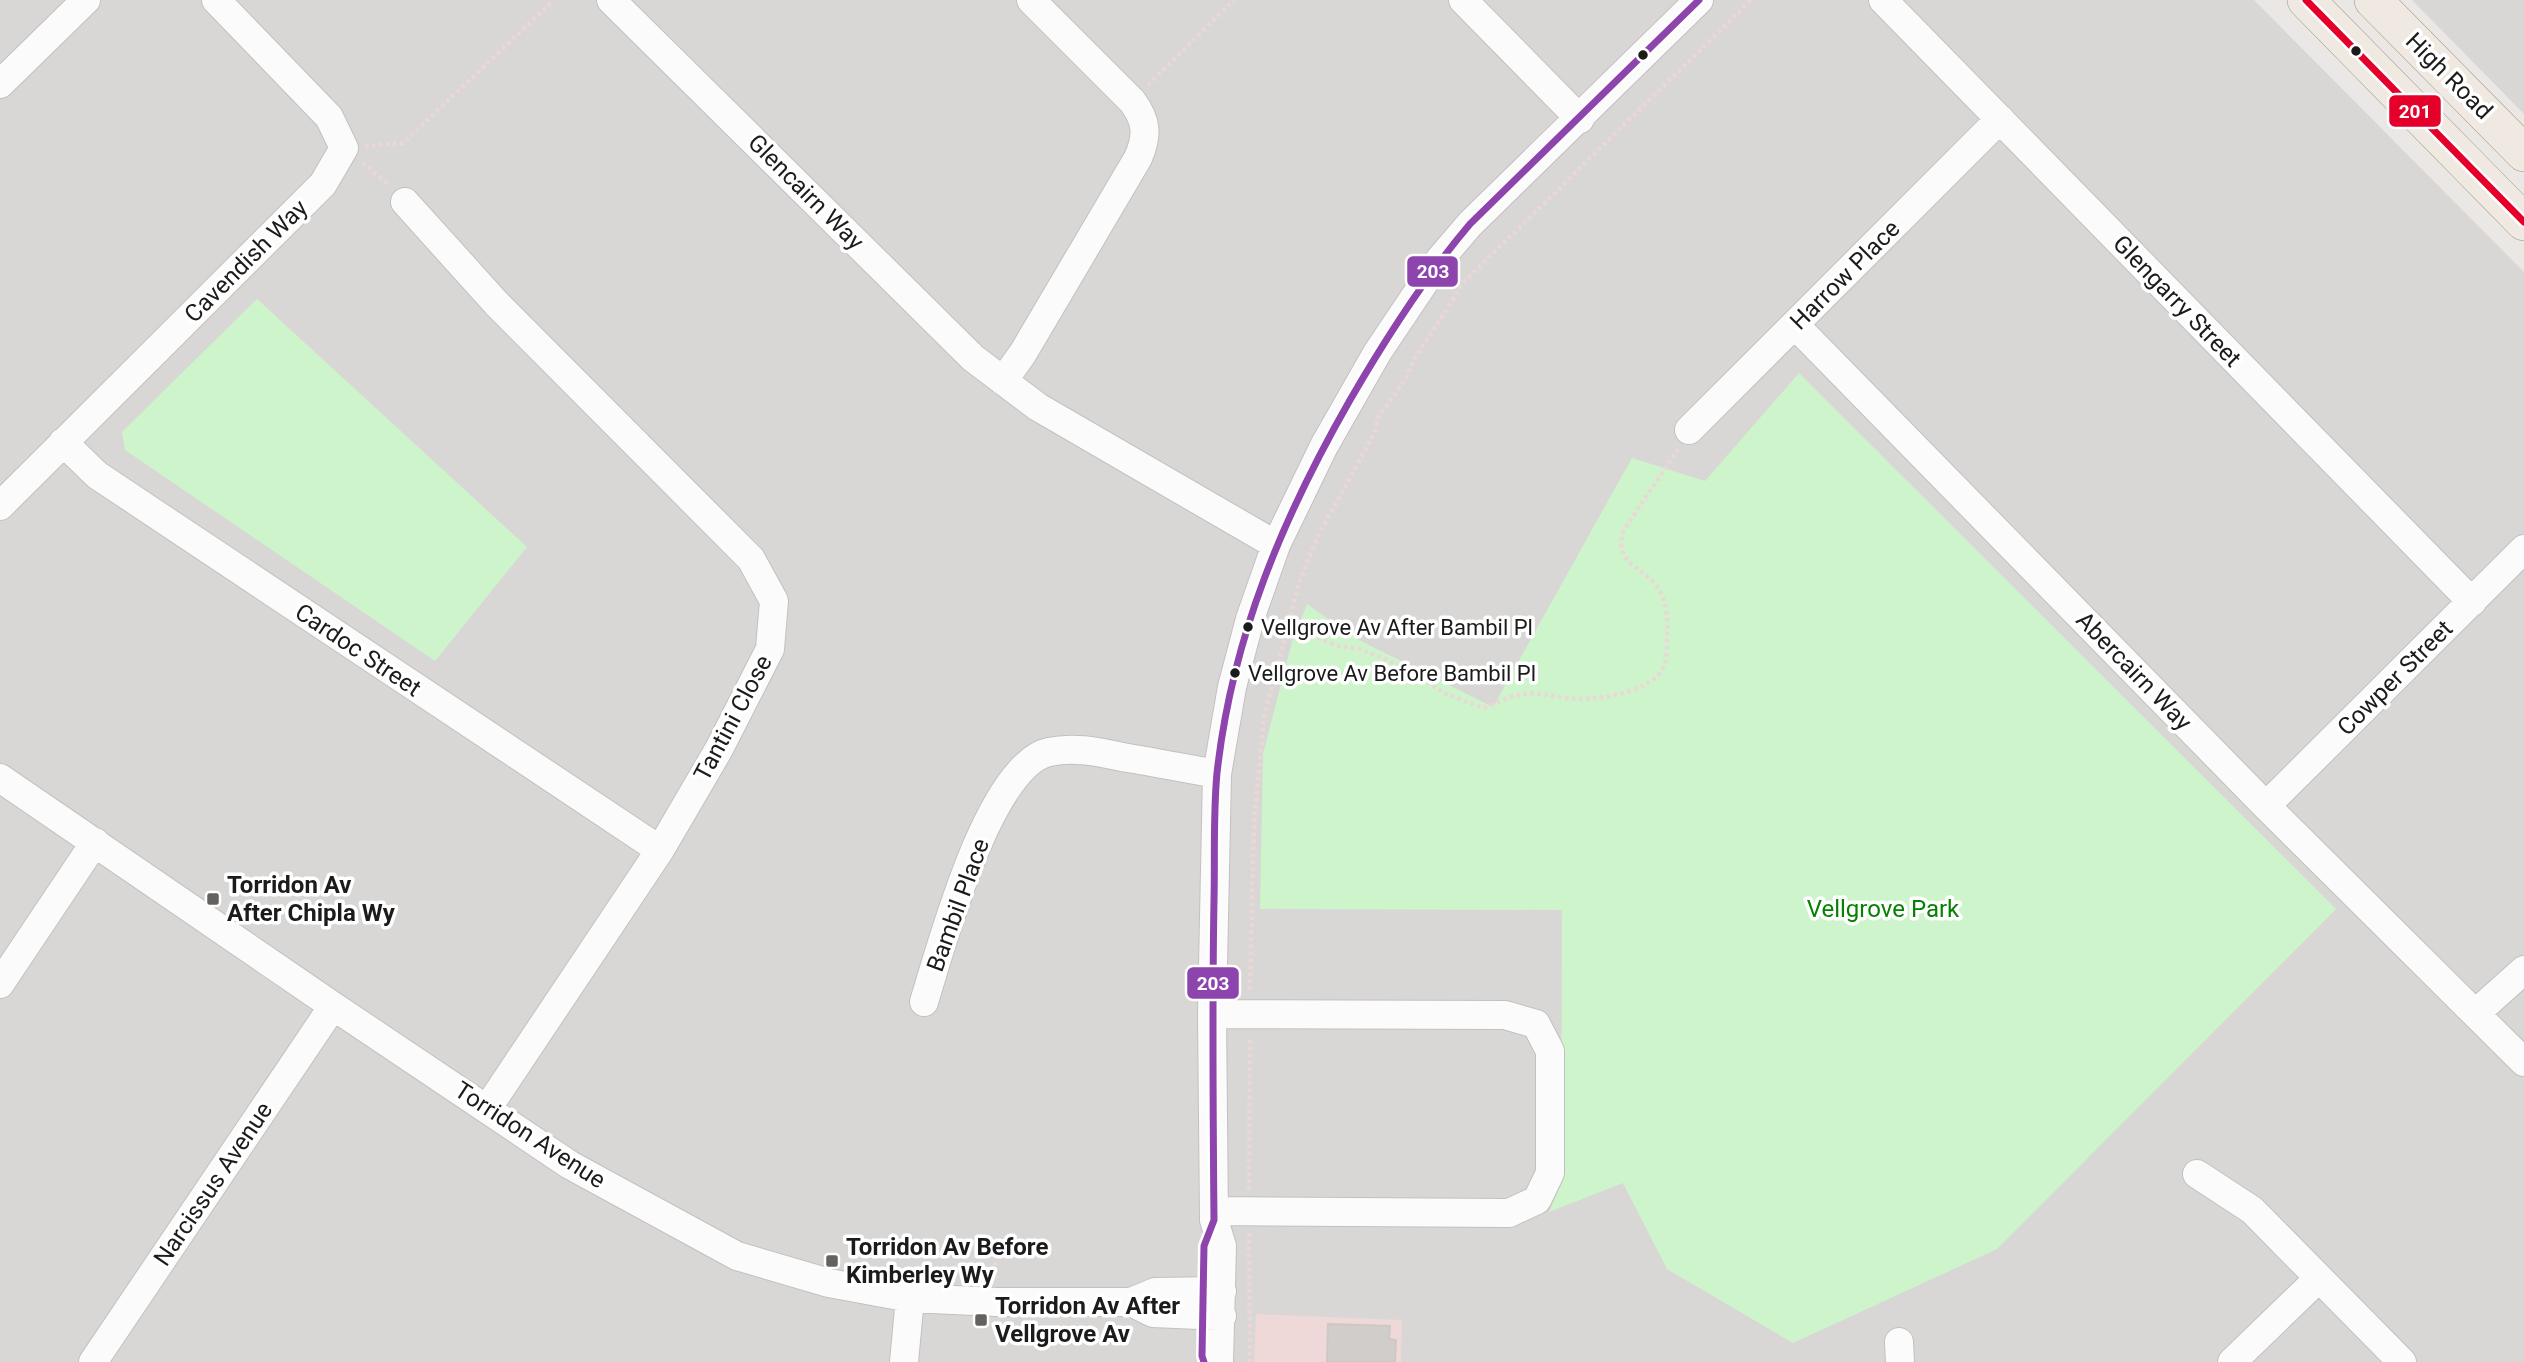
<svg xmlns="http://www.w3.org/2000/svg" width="2524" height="1362" viewBox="0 0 2524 1362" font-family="Roboto,sans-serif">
<rect width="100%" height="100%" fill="#eae7e4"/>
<!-- residential -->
<path fill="#d9d7d5" d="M0,0H2254L2524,272V1362H0Z
M2412,0H2524V114Z"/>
<!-- commercial -->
<path fill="#eed8d8" d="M1256,1314L1402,1320L1401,1362H1254Z"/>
<!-- park -->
<path fill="#cef4cb" d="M257,299L527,547L435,661L125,450L122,432Z
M1799,373L2336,909L1997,1249L1793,1343L1667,1269L1623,1183L1549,1212L1561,1185L1562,910L1260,909L1263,754L1292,642L1307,604L1353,637L1493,707L1632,458L1705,481Z"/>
<!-- building -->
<path fill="#d1cdca" stroke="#cec8c5" stroke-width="2" d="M1328,1324L1390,1326L1389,1339L1396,1340L1395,1362H1327Z"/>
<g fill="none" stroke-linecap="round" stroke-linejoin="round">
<!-- minor casing -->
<g stroke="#c2c1c0" stroke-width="30">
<path id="minor" d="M611,0L973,358L1038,407L1276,545
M1463,0L1580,119
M1883,0L2472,602
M0,84L86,0
M405,202L496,303L751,559L774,601L770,649L719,749L660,850L487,1109
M1795,325L2266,806L2524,1062
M1003,381L1023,353L1138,158C1148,135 1147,121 1132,101L1031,0
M1689,430L2000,119
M63,442L97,475L660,850
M0,506L323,184L344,148L329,117L216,0
M0,778L333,1006L570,1165L737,1256L829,1283L910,1298L997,1302H1131L1155,1292L1222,1291
M2266,806L2524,549
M0,984L95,842
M924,1002C941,947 989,765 1049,752C1076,746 1102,753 1128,758C1158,763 1188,769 1217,774
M2476,1013L2524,970
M1212,1014L1505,1015L1536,1024L1550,1051V1173L1537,1200L1509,1213L1214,1211
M2197,1174L2252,1210L2402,1362
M1131,1302L1153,1313L1222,1316
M1899,1342L1900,1362
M93,1362L333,1006
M904,1362L910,1298
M1219,1362L1222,1246L1214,1220L1212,1014L1217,774L1232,687L1250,619L1276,545L1324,446L1377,353L1440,259L1470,224L1699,0
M2232,1362L2319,1278"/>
</g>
<!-- major casing -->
<g stroke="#a09281" stroke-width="38">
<path id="major" d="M2306,0L2524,222
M2373,0L2524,153"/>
</g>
<!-- path -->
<path stroke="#ead7d6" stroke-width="4.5" stroke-dasharray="3.5 3.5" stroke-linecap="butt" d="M1148,85L1234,0
M365,146L403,143L554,0
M363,163L389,185
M1290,616L1320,639L1339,646L1360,649L1388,660L1412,672L1444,693L1483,708C1495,704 1507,697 1518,695C1539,690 1558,699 1577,699C1602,699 1641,693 1658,675C1667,665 1667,652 1667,639C1668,620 1668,599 1654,583C1637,564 1617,564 1622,533L1678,449
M1250,990L1254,822L1264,717L1300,580L1319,534L1375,432L1378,418L1406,378L1415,358L1464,282L1751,0
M1249,1190L1250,1037
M1249,1233L1250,1362
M995,1262L996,1278"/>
<!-- minor -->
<use href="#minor" stroke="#fcfbfb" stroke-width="28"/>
<!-- major -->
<use href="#major" stroke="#f0e9e2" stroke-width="37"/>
<!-- bus-1 casing -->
<g stroke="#fff" stroke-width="12">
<path id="bus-1" d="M1204,1362L1202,1356L1204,1246L1214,1220C1213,1113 1212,1007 1214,901C1215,859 1213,815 1217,773C1232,637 1283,517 1350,400C1386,338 1424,278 1470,224L1699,0"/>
</g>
<!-- bus-2 casing -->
<g stroke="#fff" stroke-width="12">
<path id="bus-2" d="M2306,0L2524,222"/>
</g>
<!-- bus-1 -->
<use href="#bus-1" stroke="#8e44ad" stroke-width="7"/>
<!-- bus-2 -->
<use href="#bus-2" stroke="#e4002b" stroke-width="7"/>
</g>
<!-- markers -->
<g fill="#1b1b1b" stroke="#fff" stroke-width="2.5">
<circle cx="2356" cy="51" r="6"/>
<circle cx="1643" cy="55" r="6"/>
<circle cx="1248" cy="627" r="6"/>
<circle cx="1235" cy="673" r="6"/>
</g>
<g fill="#636261" stroke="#fff" stroke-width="2.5">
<rect x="206" y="892" width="14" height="14" rx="3.5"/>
<rect x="825" y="1254" width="14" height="14" rx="3.5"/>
<rect x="974" y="1313" width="14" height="14" rx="3.5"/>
</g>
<g text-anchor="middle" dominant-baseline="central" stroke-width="7" stroke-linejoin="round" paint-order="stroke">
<!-- bus labels -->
<g font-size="22" fill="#1b1b1b" stroke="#fff" text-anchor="start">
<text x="1261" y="627">Vellgrove Av After Bambil Pl</text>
<text x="1248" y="673">Vellgrove Av Before Bambil Pl</text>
</g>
<!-- street labels -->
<g font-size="24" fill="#1b1b1b" stroke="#fff">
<text transform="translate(2449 76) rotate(45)">High Road</text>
<text transform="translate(806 192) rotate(45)">Glencairn Way</text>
<text transform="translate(246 261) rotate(-45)">Cavendish Way</text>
<text transform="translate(1845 275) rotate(-45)">Harrow Place</text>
<text transform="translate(2177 301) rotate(46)">Glengarry Street</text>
<text transform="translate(358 650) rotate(34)">Cardoc Street</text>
<text transform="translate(2134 671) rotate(46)">Abercairn Way</text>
<text transform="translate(2395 678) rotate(-45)">Cowper Street</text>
<text transform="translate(733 718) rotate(-62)">Tantini Close</text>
<text transform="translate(958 905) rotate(-70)">Bambil Place</text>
<text transform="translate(530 1135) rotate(33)">Torridon Avenue</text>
<text transform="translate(213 1184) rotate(-56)">Narcissus Avenue</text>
</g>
<!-- poi labels -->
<g font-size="24" font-weight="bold" fill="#1b1b1b" stroke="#fff" text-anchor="start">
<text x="227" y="885">Torridon Av<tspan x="227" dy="28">After Chipla Wy</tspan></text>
<text x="846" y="1247">Torridon Av Before<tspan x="846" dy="28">Kimberley Wy</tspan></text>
<text x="995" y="1306">Torridon Av After<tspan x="995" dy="28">Vellgrove Av</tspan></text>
</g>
<!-- park labels -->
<g font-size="24" fill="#048201" stroke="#fff">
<text x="1883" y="909">Vellgrove Park</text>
</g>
</g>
<g stroke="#fff" stroke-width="2.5">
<rect x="2388" y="94" width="54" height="34" rx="7" fill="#e4002b"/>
<rect x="1406" y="255" width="53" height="33" rx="7" fill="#8e44ad"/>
<rect x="1186" y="966" width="54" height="34" rx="7" fill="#8e44ad"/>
</g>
<g font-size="19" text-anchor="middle" font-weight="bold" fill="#fff">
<text x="2415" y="118">201</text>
<text x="1433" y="278">203</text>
<text x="1213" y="990">203</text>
</g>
</svg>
